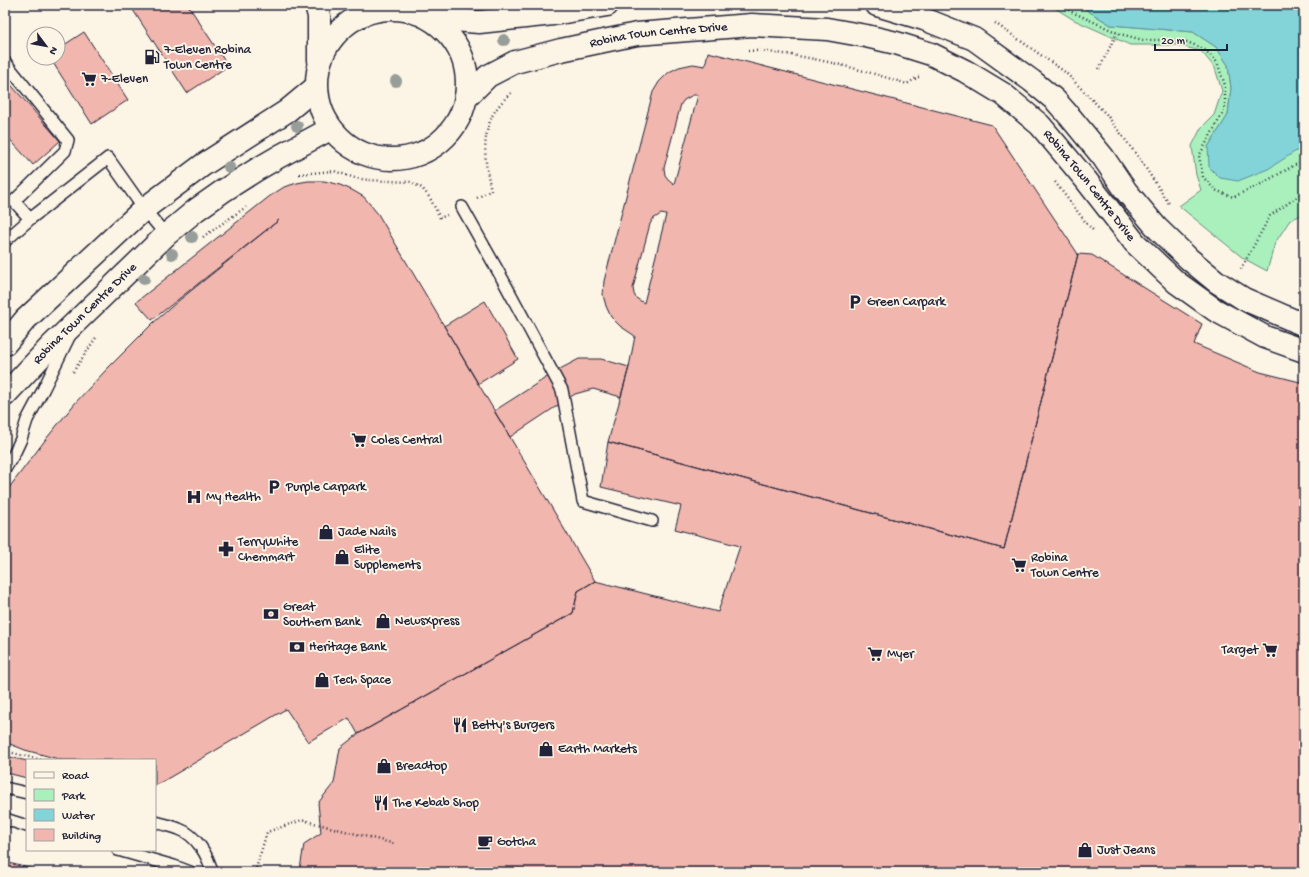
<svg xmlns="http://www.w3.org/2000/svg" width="1309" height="877" viewBox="0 0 1309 877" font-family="'Gochi Hand',sans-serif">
<rect width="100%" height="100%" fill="#fcf5e5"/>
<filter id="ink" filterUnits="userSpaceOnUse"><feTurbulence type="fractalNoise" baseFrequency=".025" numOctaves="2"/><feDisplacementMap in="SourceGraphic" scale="8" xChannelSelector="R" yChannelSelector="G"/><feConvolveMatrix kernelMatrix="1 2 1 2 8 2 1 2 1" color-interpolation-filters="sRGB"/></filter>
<g filter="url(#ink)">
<!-- green -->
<path fill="#aaf0bc" stroke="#66897c" d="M1050,5H1080L1088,11L1111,25L1193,32L1216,47L1228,65L1231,88L1228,115L1208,147L1296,150L1304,146V214L1290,220L1275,243L1267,271L1243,258L1179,206L1201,190L1196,175L1192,146L1201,128L1214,115L1222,91L1215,68L1201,51L1176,45H1130L1074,20Z"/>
<!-- water -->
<path fill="#82d4d9" stroke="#5c8d9a" d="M1080,5H1304V146L1268,169L1238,181L1220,178L1209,167L1208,147L1228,115L1231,88L1228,65L1216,47L1193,32L1111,25L1088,11Z"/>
<!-- building -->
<path fill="#f1b6ad" stroke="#22223b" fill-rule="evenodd" d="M141,5H188L228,66L187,93L133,10Z
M84,32L128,100L92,124L50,58H58V49Z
M708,52L992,125L1078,254L1004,549L608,442L629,367L635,336L620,326L611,317L606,306L603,295L604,281L653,92L659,82L669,72L679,67L693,64L705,66ZM693,95H698L674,184L668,179L665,175L664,168L681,104L684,100ZM661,214L666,215L644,303L636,298L634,294L633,288L650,224L653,219Z
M6,79L60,141L33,165L5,134V80Z
M308,181H324L340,185L352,190L364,197L378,214L595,581L578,591L573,613L358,734L349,718L308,742L286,709L155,786V760H62L25,750L5,742V493L46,439L76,402L106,370L153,323L177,302L279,220L152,320L136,302L270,196L284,187L297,183Z
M1078,254L1092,255L1202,324L1194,344L1260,372L1304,383V872H292L300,869L304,844L321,833L318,803L334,783L340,748L358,734L573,613L578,591L595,581L718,612L740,546L675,529L681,506L601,487L608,442L1004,549Z
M485,301L518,359L478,384L444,326Z
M579,359H601L629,367L621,397L593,389L575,394L510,437L494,411L558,370Z
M10,757L27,761V778L7,773Z
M5,862L28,868L44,872H5Z"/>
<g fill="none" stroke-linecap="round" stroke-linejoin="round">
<!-- lane casing -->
<g stroke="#22223b" stroke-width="14">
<path id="lane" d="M5,62L68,140L65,151L14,201L30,219
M462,207L503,280L562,390L583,501L652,521
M5,241L30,219L108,158L144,209L166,235
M5,469L14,454L21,439L27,420L43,390L69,337
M5,788L27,793
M5,819L27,826
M155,822C163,824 172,826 179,829C196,835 208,855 212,872
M118,850L174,866L190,872"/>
</g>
<!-- secondary casing -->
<g stroke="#22223b" stroke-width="25">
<g id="secondary">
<path d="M316,5L319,16V60"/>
<path d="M877,5L924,19L974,39L1032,81L1055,100L1071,118L1103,157L1126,191L1157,228L1189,259L1217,282L1244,299L1304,325"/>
<circle cx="392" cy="84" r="75"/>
<path d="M429,18L479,22L553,14L607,5"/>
<path id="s1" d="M466,98L488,76L515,62L561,50L637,34L752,25L827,29L866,36L896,43L931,54L965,71L1003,94L1040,125L1086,180L1135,243L1176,282L1215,310L1265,337L1304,351"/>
<path d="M5,344L25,320L144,209L203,165L287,111L316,87"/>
<path id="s2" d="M5,395L50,347L166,235L196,210L223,191L256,170L280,156L330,129"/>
</g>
</g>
<!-- path -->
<path stroke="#22223b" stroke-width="2.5" stroke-dasharray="1 3" stroke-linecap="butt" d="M1062,5L1072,12L1120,34L1143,40H1163L1187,42L1204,49L1217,62L1225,85V109L1199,156L1203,177L1215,190L1233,197L1261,184L1295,165L1304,161
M995,23L1065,72L1106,114L1139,158L1170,205
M748,51C760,50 772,53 785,54C826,60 867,71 907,84L918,77H921
M1099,69L1117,33
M299,174L334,171L355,178L368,180L410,182L422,188L430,198L440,218L447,215
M1055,182L1087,224L1094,231
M477,198L491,190C486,167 481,142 491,119C494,110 505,98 512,92
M203,237L246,207
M1241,269L1270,216L1304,192
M73,372L97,336
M5,751L41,760
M255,872L267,832L302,820L395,844"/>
<!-- lane -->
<use href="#lane" stroke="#fcf5e5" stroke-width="11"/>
<!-- secondary -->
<use href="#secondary" stroke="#fcf5e5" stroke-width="22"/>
</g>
<!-- trees -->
<g fill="#979e99">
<circle cx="504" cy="40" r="6"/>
<circle cx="396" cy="81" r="6"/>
<circle cx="297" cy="126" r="6"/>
<circle cx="229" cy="167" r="6"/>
<circle cx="192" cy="237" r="6"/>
<circle cx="172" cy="254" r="6"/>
<circle cx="144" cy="279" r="6"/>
</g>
</g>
<!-- icons -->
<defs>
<g id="fuel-bare" transform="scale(1.2)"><path d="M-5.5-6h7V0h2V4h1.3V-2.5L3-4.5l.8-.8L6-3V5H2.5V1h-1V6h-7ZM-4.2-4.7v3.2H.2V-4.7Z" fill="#22223b" stroke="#fcf5e5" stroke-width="2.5" paint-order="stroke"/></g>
<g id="supermarket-bare" transform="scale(1.2)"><path d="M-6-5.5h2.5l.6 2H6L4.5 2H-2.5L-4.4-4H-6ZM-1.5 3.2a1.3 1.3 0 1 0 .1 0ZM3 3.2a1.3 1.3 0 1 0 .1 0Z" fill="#22223b" stroke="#fcf5e5" stroke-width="2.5" paint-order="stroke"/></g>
<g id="parking-bare" transform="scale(1.2)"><path d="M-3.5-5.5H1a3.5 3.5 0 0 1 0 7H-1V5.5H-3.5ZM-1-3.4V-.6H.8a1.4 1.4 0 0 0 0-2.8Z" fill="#22223b" stroke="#fcf5e5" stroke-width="2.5" paint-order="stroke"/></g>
<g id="hospital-bare" transform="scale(1.2)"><path d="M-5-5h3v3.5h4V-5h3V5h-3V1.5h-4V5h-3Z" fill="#22223b" stroke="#fcf5e5" stroke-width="2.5" paint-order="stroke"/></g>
<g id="shop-bare" transform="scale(1.2)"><path d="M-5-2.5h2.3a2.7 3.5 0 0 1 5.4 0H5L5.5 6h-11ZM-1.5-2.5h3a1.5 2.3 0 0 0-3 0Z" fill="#22223b" stroke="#fcf5e5" stroke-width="2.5" paint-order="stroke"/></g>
<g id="pharmacy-bare" transform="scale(1.2)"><path d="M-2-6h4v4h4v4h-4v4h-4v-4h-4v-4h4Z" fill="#22223b" stroke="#fcf5e5" stroke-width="2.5" paint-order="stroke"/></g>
<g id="bank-bare" transform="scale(1.2)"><path d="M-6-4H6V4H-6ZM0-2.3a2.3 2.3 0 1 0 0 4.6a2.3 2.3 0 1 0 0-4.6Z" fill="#22223b" stroke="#fcf5e5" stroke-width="2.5" paint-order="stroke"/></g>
<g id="restaurant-bare" transform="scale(1.2)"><path d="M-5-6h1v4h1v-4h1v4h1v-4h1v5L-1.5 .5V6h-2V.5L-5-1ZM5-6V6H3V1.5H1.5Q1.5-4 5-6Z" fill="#22223b" stroke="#fcf5e5" stroke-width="2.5" paint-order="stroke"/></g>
<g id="cafe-bare" transform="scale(1.2)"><path d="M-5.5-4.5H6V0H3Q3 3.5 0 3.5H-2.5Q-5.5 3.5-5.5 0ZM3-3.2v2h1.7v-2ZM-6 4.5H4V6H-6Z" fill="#22223b" stroke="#fcf5e5" stroke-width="2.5" paint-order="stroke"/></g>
</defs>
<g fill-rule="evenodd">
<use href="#fuel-bare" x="152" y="57"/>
<use href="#supermarket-bare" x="89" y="79"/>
<use href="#parking-bare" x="855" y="302"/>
<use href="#supermarket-bare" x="359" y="440"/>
<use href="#parking-bare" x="274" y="487"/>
<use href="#hospital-bare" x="194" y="497"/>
<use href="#shop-bare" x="326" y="532"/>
<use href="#pharmacy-bare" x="226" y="549"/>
<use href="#shop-bare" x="342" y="557"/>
<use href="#supermarket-bare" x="1019" y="565"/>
<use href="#bank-bare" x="271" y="614"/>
<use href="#shop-bare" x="383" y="621"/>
<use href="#bank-bare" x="297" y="647"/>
<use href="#supermarket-bare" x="1270" y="650"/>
<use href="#supermarket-bare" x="875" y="654"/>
<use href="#shop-bare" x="322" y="680"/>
<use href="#restaurant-bare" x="460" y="725"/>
<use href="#shop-bare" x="546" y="749"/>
<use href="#shop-bare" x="384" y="766"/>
<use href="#restaurant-bare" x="381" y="803"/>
<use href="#cafe-bare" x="485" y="842"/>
<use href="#shop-bare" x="1085" y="850"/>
</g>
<g text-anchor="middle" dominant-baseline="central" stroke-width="4" stroke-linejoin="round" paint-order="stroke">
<!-- street labels -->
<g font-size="13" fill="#22223b" stroke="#fcf5e5">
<text stroke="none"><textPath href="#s1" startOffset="208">Robina Town Centre Drive</textPath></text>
<text stroke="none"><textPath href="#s1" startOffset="693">Robina Town Centre Drive</textPath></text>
<text stroke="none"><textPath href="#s2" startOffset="114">Robina Town Centre Drive</textPath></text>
</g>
<!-- poi labels -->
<g font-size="13" fill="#22223b" stroke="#fcf5e5" text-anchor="start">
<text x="164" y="50">7-Eleven Robina<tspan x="164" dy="15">Town Centre</tspan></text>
<text x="101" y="79">7-Eleven</text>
<text x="867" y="302">Green Carpark</text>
<text x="371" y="440">Coles Central</text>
<text x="286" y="487">Purple Carpark</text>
<text x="206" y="497">My Health</text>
<text x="338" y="532">Jade Nails</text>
<text x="238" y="542">TerryWhite<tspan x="238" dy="15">Chemmart</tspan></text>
<text x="354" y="550">Elite<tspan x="354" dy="15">Supplements</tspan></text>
<text x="1031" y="558">Robina<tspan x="1031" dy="15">Town Centre</tspan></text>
<text x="283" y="607">Great<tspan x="283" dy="15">Southern Bank</tspan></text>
<text x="395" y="621">NewsXpress</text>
<text x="309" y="647">Heritage Bank</text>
<text x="1258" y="650" text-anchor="end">Target</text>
<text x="887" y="654">Myer</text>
<text x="334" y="680">Tech Space</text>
<text x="472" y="725">Betty's Burgers</text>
<text x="558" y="749">Earth Markets</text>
<text x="396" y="766">Breadtop</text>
<text x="393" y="803">The Kebab Shop</text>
<text x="497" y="842">Gotcha</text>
<text x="1097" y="850">Just Jeans</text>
</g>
</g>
<!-- margin -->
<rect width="1309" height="877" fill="none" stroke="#fcf5e5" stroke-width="20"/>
<rect x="10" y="10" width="1289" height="857" fill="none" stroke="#22223b" stroke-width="1.5" filter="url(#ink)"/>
<!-- legend -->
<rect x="26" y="759" width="130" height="92" fill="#fcf5e5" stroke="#a5a1a1"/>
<rect x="34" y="772" width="20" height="6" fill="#fcf5e5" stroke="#a5a1a1"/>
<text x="62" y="779" font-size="12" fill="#22223b">Road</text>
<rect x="34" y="789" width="20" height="12" fill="#aaf0bc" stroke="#a5a1a1"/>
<text x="62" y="799" font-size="12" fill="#22223b">Park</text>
<rect x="34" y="809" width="20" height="12" fill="#82d4d9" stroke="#a5a1a1"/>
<text x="62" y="819" font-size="12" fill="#22223b">Water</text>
<rect x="34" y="829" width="20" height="12" fill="#f1b6ad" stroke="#a5a1a1"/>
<text x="62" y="839" font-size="12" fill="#22223b">Building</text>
<!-- north arrow -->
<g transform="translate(46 46) rotate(122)"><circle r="19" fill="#fcf5e5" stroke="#a5a1a1"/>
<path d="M0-3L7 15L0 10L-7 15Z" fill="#22223b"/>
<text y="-6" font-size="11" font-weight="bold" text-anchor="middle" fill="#22223b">N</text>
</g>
<!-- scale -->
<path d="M1155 44v6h72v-6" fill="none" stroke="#22223b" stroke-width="2"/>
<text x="1161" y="44" font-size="12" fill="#22223b" stroke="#fcf5e5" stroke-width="3" paint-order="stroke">20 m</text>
</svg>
